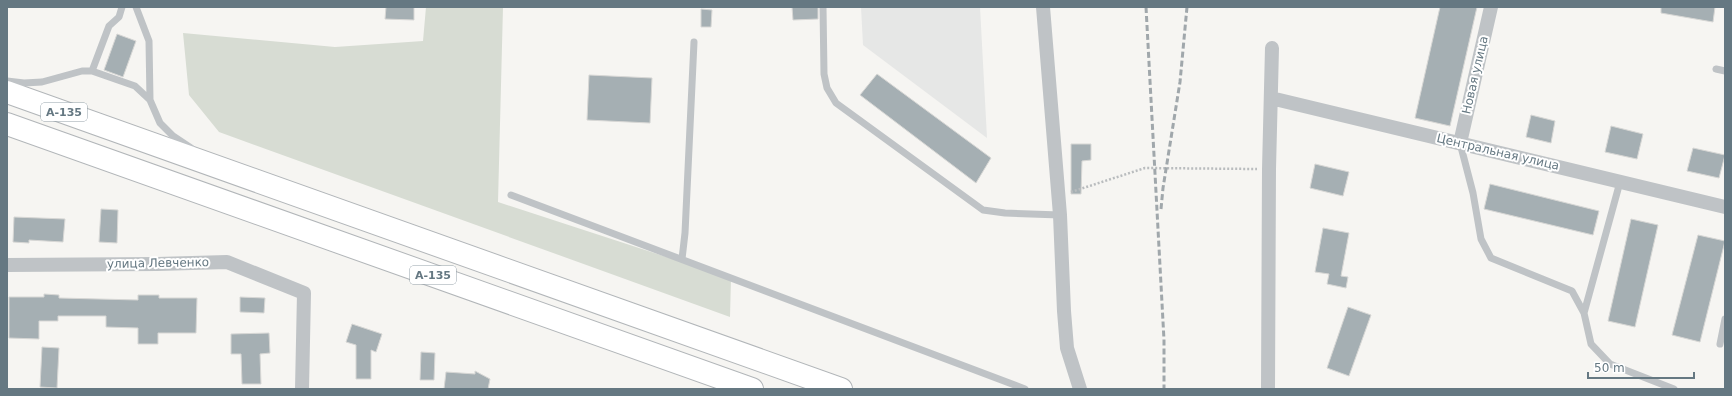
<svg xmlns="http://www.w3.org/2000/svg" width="1732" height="396" viewBox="0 0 1732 396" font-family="'DejaVu Sans',sans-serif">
<rect width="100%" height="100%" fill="#f6f5f2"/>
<!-- built -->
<path fill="#e6e7e6" d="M861,7H980L987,138L863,45Z"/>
<!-- green -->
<path fill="#d7dcd3" d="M426,7H503L498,202L731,278L730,317L219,132L189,95L183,33L335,47L423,41Z"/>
<!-- building -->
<path fill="#a5afb3" stroke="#d7d7d5" d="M386,7H414V20L385,19Z
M792,7H818V19L793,20Z
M1440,7H1477L1450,126L1415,118Z
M1661,7H1715L1713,22L1661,13Z
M701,9L712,10L711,27H701Z
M117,34L136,41L123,77L104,70Z
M877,74L991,158L976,183L860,95Z
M589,75L652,78L650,123L587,120Z
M1531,115L1555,121L1551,143L1526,137Z
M1611,126L1643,134L1637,159L1605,152Z
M1071,144H1091V160L1082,161L1081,194H1071Z
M1693,148L1725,155L1719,178L1687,171Z
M1315,164L1349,172L1343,196L1310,188Z
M1490,184L1599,211L1593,235L1484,209Z
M101,209L118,210L117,243L99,242Z
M14,217L65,219L63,242L29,240V243L13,242Z
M1631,219L1658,225L1635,327L1608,321Z
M1323,228L1349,233L1341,276L1348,277L1346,288L1327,284L1329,274L1315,272Z
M1698,235L1725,241L1700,342L1672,335Z
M44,294L59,295V298L138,300V295H159V298H197L196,333H158V344H138V328L106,327V316H58V321H39V339L9,338V297H44Z
M240,297L265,298L264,313L240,312Z
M1348,307L1371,315L1349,376L1327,368Z
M352,324L382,334L376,352L371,350V379H356V345L346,342Z
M269,333L270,353L260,354L261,384H242L241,354H231V334Z
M42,347L59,348L57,388L40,387Z
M421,352L435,353L434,380H420Z
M475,371L490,379L488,389H444L446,372L475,374Z"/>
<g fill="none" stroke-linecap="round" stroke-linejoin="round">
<!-- highway casing -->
<g stroke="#b2b6b9" stroke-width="24">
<path id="highway" d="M7,92L841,389
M7,124L752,389"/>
</g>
<!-- path -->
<path stroke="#b9bcbe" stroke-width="2.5" stroke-dasharray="2 2" stroke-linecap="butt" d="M1071,192L1145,168L1257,169"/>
<!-- lane -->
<path stroke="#bfc3c6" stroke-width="7" d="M136,7L149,41L150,100
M823,7L824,74L827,88L836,103L983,210L1005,213L1060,215
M1716,69L1725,71
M92,71L109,26L119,17L122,7
M7,81L24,83L42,82L82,71H92L135,86L150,100L160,123L173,136L191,148
M1460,143L1473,193L1481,239L1491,258L1572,291L1584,313L1591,344L1610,364L1674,389
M511,195L1025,389
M682,259L685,233L694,42
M1584,313L1620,182
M1720,344L1725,319"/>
<!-- street -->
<path stroke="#bfc3c6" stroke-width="14" d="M1043,7L1060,215L1064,311L1067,348L1080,389
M1271,98L1725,207
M1460,143L1491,7
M7,265L157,264L227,262L304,293L302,389
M1268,389L1269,169L1272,48"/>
<!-- highway -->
<use href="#highway" stroke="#fff" stroke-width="22"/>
<!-- rail -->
<path stroke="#a0a7ab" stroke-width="3" stroke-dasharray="6 3" stroke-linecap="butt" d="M1146,7L1164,340V389
M1161,209L1163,188L1180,82L1187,7"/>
</g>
<g text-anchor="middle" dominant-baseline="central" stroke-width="4" stroke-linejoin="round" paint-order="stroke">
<!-- shield labels -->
<g fill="#fff" stroke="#93a0a8" stroke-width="1">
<rect x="41" y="103" width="46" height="18" rx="3"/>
<rect x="410" y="266" width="46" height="18" rx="3"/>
</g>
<g font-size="11" font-weight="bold" fill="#657882">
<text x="64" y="112">А-135</text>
<text x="433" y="275">А-135</text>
</g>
<!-- street labels -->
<g font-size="12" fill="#657882" stroke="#fff">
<text transform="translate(1475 75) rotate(-77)">Новая улица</text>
<text transform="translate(1498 152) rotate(13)">Центральная улица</text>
<text transform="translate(158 263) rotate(-1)">улица Левченко</text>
</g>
</g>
<!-- border -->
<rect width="1732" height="396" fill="none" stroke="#657882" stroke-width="16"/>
<!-- scale -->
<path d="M1588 372v6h106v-6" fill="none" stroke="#657882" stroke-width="2"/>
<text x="1594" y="372" font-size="12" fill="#657882" stroke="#ffffff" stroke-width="3" paint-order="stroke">50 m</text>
</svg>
